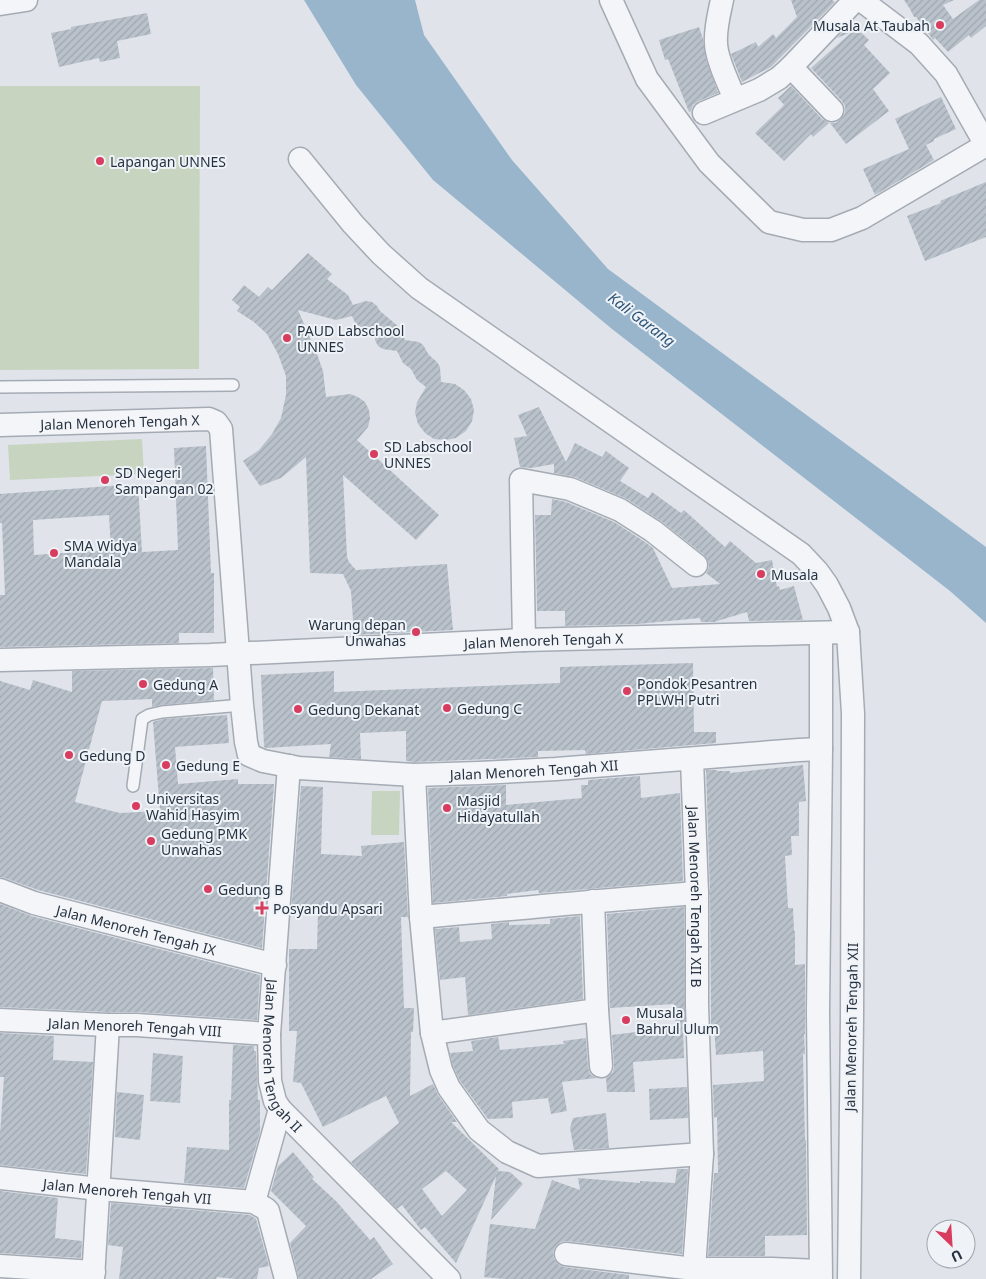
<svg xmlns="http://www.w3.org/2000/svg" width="986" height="1279" viewBox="0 0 986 1279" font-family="'Noto Sans',sans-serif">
<defs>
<pattern id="building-hatch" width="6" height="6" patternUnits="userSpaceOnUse" patternTransform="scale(1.25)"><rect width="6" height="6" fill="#b9c1ca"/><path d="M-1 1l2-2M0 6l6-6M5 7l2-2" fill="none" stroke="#9fa6af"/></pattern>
</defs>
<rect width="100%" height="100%" fill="#e0e4ea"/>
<!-- pitch -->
<path fill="#c7d4c0" d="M0,86H200L199,369L0,370Z
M142,439L144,474L10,480L8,445Z
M372,791H400L399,835H371Z"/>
<!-- water -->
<path fill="#98b5cc" d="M304,0H415L424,35L512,160L608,269L986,547V623L950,591L612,329L433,180L356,85Z"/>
<!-- building -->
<path fill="url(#building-hatch)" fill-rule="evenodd" d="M791,0H832L835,2L771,67L742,82L731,54L756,42L758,47L773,34L776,38L797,17Z
M904,0H954L943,5L953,19L979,0H986V26L971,38L969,35L948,52L935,38L933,40L931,37L916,17H914L910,9Z
M147,13L151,34L117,41L120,58L100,62L99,58L59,67L51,33L71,29V27Z
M851,23L869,40L864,45L890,73L873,89L889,111L846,144L830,123H836L841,119L845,113V106L842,101L811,68L853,31L837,38Z
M699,27L703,39L706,60L718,93L699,101L693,105L691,111L689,112L668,59L665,60L659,40Z
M791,86L822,119L829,123L813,137L811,134L784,161L755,133L784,105L778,98Z
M941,97L956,129L934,139V141L926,145L934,160L875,195L863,169L909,149L895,119Z
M986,182V237L925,261L907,216L941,203L940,201Z
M308,253L332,274L327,279L348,295L353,305L366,301L372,302L377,306L380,311L399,327L405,340L419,342L423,345L429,355L437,362L440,367L441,382L455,384L464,390L471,399L474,410L472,421L466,431L456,438L446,440L434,439L425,433L418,424L415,413L417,402L426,387L417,380L411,369L403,363L397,351L383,349L378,346L375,340V336L367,328L361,327L356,324L352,316L336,320L298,310L317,354L323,371L326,397L350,394L358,397L365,402L369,410L370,419L368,427L357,440L439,515L416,540L343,475L347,557L349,562L356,570L447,564L453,630L354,635L351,591L343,574L310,573L306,457L281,478L260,486L243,461L259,450L272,434L281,418L286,395V376L278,354L267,334L254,322L237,311L240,307L232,300L244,285L259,297L268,287L272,290Z
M539,407L566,462L575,443L602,457L606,451L629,468L620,481L648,498L652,492L681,513L684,510L725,547L730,541L756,563L772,560L777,587L779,586L780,590L794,586L803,620L749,621L747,612L714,622H701L700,618L638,624L565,626V611H537L535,515H551L552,499L566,502L614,522L645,542L653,548L672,588L720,584L706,573L709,567L708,561L704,555L661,521L627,499L575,477L554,473V464L531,468L520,467L514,438L527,436L518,415Z
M206,446L211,573H214V633H179V643L0,647V595H5L2,523H0V494L138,484L142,552L178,550L174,448ZM109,515L111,550L34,555L33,520Z
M693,663L694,732H716V743L586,754L585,750L538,751V757L414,762L406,761V731L360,733L361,759L329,757L331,744L266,748L264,747L261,675L334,671V692L560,683V667Z
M213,668L214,700L161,705L152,707V699L102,701L75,802L120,813L160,811L153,722L163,719L227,715L229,743L175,747L178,784L238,779V784H274L262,948L38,890L5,878L0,877V681L30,690L33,680L72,692V671Z
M803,765L806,801L799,802V836H791L792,855L785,856L788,908H793L794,931H795V965L805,964V1034H804L805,1054H803L805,1140H806L807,1235L765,1236V1256H708L714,1173H718L717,1117L714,1118L713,1085L764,1081L763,1051L716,1055L714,1026H711L710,893L706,770H717V771H730V773Z
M640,776L641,798L680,793L683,881L539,893L538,890L507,894V896L433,903L428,788L506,785V805L582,798L581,785H588V780Z
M301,786L323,787L321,854L362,856L361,846L404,842L408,917H401L404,1008H414L413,1032H411L410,1096L433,1084L438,1095L457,1122H451L499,1169L498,1171L510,1172L523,1184L491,1220L496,1176L456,1263L425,1227L421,1230L402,1205L397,1209L351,1162L399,1123L386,1096L323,1127L301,1083L293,1082L297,1031H289V949H317L318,912H291ZM446,1171L467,1190L442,1216L422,1189Z
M0,904L31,916L260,975L257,1020L138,1012H108L0,1007Z
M684,907L685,1027H683L684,1058L633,1062L635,1092H607L606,1078L613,1072L614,1066L612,1035L676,1027L674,1004L610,1008L607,914Z
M580,916L583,999L468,1015L465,977L440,980L435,929L459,927L460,942L492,939L491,924L509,922V925L550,924V919Z
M0,1033L54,1036L53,1060L93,1062L86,1174L0,1165V1134L4,1077H0Z
M498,1037L500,1050L564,1044L563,1041L586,1038L588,1067L590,1074L596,1078L562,1082L567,1111L551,1114L548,1098L512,1102L513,1118L488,1119L460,1081L453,1066L450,1053L473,1051L471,1041Z
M233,1045L254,1046V1051H256L258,1100H260V1132L244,1188L184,1183L187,1147L229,1150V1100H231Z
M153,1053L183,1056L180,1103L150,1101Z
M687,1087L688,1118L650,1120L649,1089Z
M117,1092L144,1095L140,1140L115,1137Z
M606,1113L609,1148L574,1150L570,1128L573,1118Z
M293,1152L314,1177L312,1179L336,1201L370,1240L374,1237L393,1264L371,1279H299L290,1243L306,1226L271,1191L278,1166Z
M677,1169H688L682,1254L567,1241L561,1242L556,1246L553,1252L554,1259L559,1265L564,1267L629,1275V1279H504L484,1277L490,1224L535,1229L552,1180L580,1190L578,1178L640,1183V1181L675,1183Z
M0,1191L58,1198L55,1238L82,1241L81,1258L0,1253Z
M111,1203L250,1215L256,1219L269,1266L259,1268L257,1279H235L217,1277L216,1279H119L123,1247L108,1245Z"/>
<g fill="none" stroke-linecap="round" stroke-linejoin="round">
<!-- lane casing -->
<g stroke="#a5abb4" stroke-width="14">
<path id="lane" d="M0,387L233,385
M133,786L142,719L149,715L162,712L242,705"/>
</g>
<!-- street casing -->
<g stroke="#a5abb4" stroke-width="25">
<g id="street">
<path d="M611,0L647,79L709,163L769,222L803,230H831L862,218L986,145"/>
<path d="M722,0C719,14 715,29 716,43C716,58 729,85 735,99"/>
<path d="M861,0L919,44L946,74L986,145"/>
<path d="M0,4L26,0"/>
<path d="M791,67L832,110"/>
<path d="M704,113L759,90L779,78L791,67L855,0"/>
<path d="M300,159L353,224L381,254L419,288L801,554L817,571L827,585L839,608L848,632L853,714L852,1019L849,1279"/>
<path id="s1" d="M0,425L209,419L216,422L221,429L242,705L246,742L249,755L263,761L299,768L414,775L479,773L556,769L799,750L821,749"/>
<path d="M524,640L521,480L570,489L620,510L653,531L696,565"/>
<path id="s2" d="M0,660L210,655L524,640L848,632"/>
<path id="s3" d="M692,759L697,893V1005L702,1154L694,1269H772L820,1271"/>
<path id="s4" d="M289,766L269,1034L270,1081L275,1101L280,1109L449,1279"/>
<path d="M414,775L421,917L432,1033L441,1070L449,1088L479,1130L507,1152L538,1166L702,1154"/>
<path id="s5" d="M0,890L34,903L275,965"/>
<path d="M421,917C513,909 605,900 697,893"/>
<path d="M597,1010L601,1066"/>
<path id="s6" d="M0,1020L108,1025H137L269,1034"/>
<path d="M432,1033L597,1010L593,901"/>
<path id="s7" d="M0,1178L99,1189L254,1202L266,1209L268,1211L286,1279"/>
<path d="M254,1202L280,1109"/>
<path d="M566,1254L694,1269V1279"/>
<path d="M0,1266L94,1272"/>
<path d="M93,1279L108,1025"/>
<path d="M821,1279L818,1012L821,749V633"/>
</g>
</g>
<!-- lane -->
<use href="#lane" stroke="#f3f5f8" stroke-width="11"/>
<!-- street -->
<use href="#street" stroke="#f3f5f8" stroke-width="22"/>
</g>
<!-- markers -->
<g fill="#d83c5e" stroke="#eff3f7" stroke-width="2">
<circle cx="940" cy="25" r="5"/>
<circle cx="100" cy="161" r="5"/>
<circle cx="287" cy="338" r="5"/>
<circle cx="374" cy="454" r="5"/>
<circle cx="105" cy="480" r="5"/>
<circle cx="54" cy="553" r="5"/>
<circle cx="761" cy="574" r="5"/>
<circle cx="416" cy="632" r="5"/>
<circle cx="143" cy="684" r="5"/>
<circle cx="627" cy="691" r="5"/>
<circle cx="447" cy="708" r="5"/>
<circle cx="298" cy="709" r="5"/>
<circle cx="69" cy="755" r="5"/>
<circle cx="166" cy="765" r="5"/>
<circle cx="136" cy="806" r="5"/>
<circle cx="447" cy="808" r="5"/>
<circle cx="151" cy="841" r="5"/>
<circle cx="208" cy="889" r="5"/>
<path d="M259.5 900.5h5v5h5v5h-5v5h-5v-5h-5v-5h5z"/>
<circle cx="626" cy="1020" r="5"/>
</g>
<g text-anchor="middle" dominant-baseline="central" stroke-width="4" stroke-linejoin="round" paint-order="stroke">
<!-- poi labels -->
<g font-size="14" fill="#273342" stroke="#eff3f7" text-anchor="start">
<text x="930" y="25" text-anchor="end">Musala At Taubah</text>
<text x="110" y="161">Lapangan UNNES</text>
<text x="297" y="330">PAUD Labschool<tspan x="297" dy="16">UNNES</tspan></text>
<text x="384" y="446">SD Labschool<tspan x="384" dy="16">UNNES</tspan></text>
<text x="115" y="472">SD Negeri<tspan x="115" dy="16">Sampangan 02</tspan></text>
<text x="64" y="545">SMA Widya<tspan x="64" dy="16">Mandala</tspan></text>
<text x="771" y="574">Musala</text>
<text x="406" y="624" text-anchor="end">Warung depan<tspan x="406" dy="16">Unwahas</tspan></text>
<text x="637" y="683">Pondok Pesantren<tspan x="637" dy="16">PPLWH Putri</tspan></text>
<text x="153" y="684">Gedung A</text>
<text x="457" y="708">Gedung C</text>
<text x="308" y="709">Gedung Dekanat</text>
<text x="79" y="755">Gedung D</text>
<text x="176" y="765">Gedung E</text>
<text x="146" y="798">Universitas<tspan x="146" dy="16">Wahid Hasyim</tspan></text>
<text x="457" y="800">Masjid<tspan x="457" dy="16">Hidayatullah</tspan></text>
<text x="161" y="833">Gedung PMK<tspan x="161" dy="16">Unwahas</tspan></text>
<text x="218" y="889">Gedung B</text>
<text x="273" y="908">Posyandu Apsari</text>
<text x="636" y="1012">Musala<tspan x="636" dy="16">Bahrul Ulum</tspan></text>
</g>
<!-- street labels -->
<g font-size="14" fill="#273342" stroke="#eff3f7">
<text stroke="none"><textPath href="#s1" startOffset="120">Jalan Menoreh Tengah X</textPath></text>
<text stroke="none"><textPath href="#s2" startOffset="544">Jalan Menoreh Tengah X</textPath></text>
<text stroke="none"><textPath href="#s1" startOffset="840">Jalan Menoreh Tengah XII</textPath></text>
<text stroke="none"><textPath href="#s3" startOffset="138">Jalan Menoreh Tengah XII B</textPath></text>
<text stroke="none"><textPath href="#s5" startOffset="142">Jalan Menoreh Tengah IX</textPath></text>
<text stroke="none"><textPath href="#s6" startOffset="135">Jalan Menoreh Tengah VIII</textPath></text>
<text transform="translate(851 1027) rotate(-89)">Jalan Menoreh Tengah XII</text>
<text stroke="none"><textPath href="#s4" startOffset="294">Jalan Menoreh Tengah II</textPath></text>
<text stroke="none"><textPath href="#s7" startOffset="128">Jalan Menoreh Tengah VII</textPath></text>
</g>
<!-- water labels -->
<g font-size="15" font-style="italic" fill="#2e5579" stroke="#eff3f7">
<text transform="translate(642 319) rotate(37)">Kali Garang</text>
</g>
</g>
<!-- north arrow -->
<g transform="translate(951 1244) rotate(155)"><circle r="24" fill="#eff3f7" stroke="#9fa6af"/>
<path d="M0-4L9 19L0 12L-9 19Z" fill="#d83c5e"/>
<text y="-8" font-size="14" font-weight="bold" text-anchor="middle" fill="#273342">U</text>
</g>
</svg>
